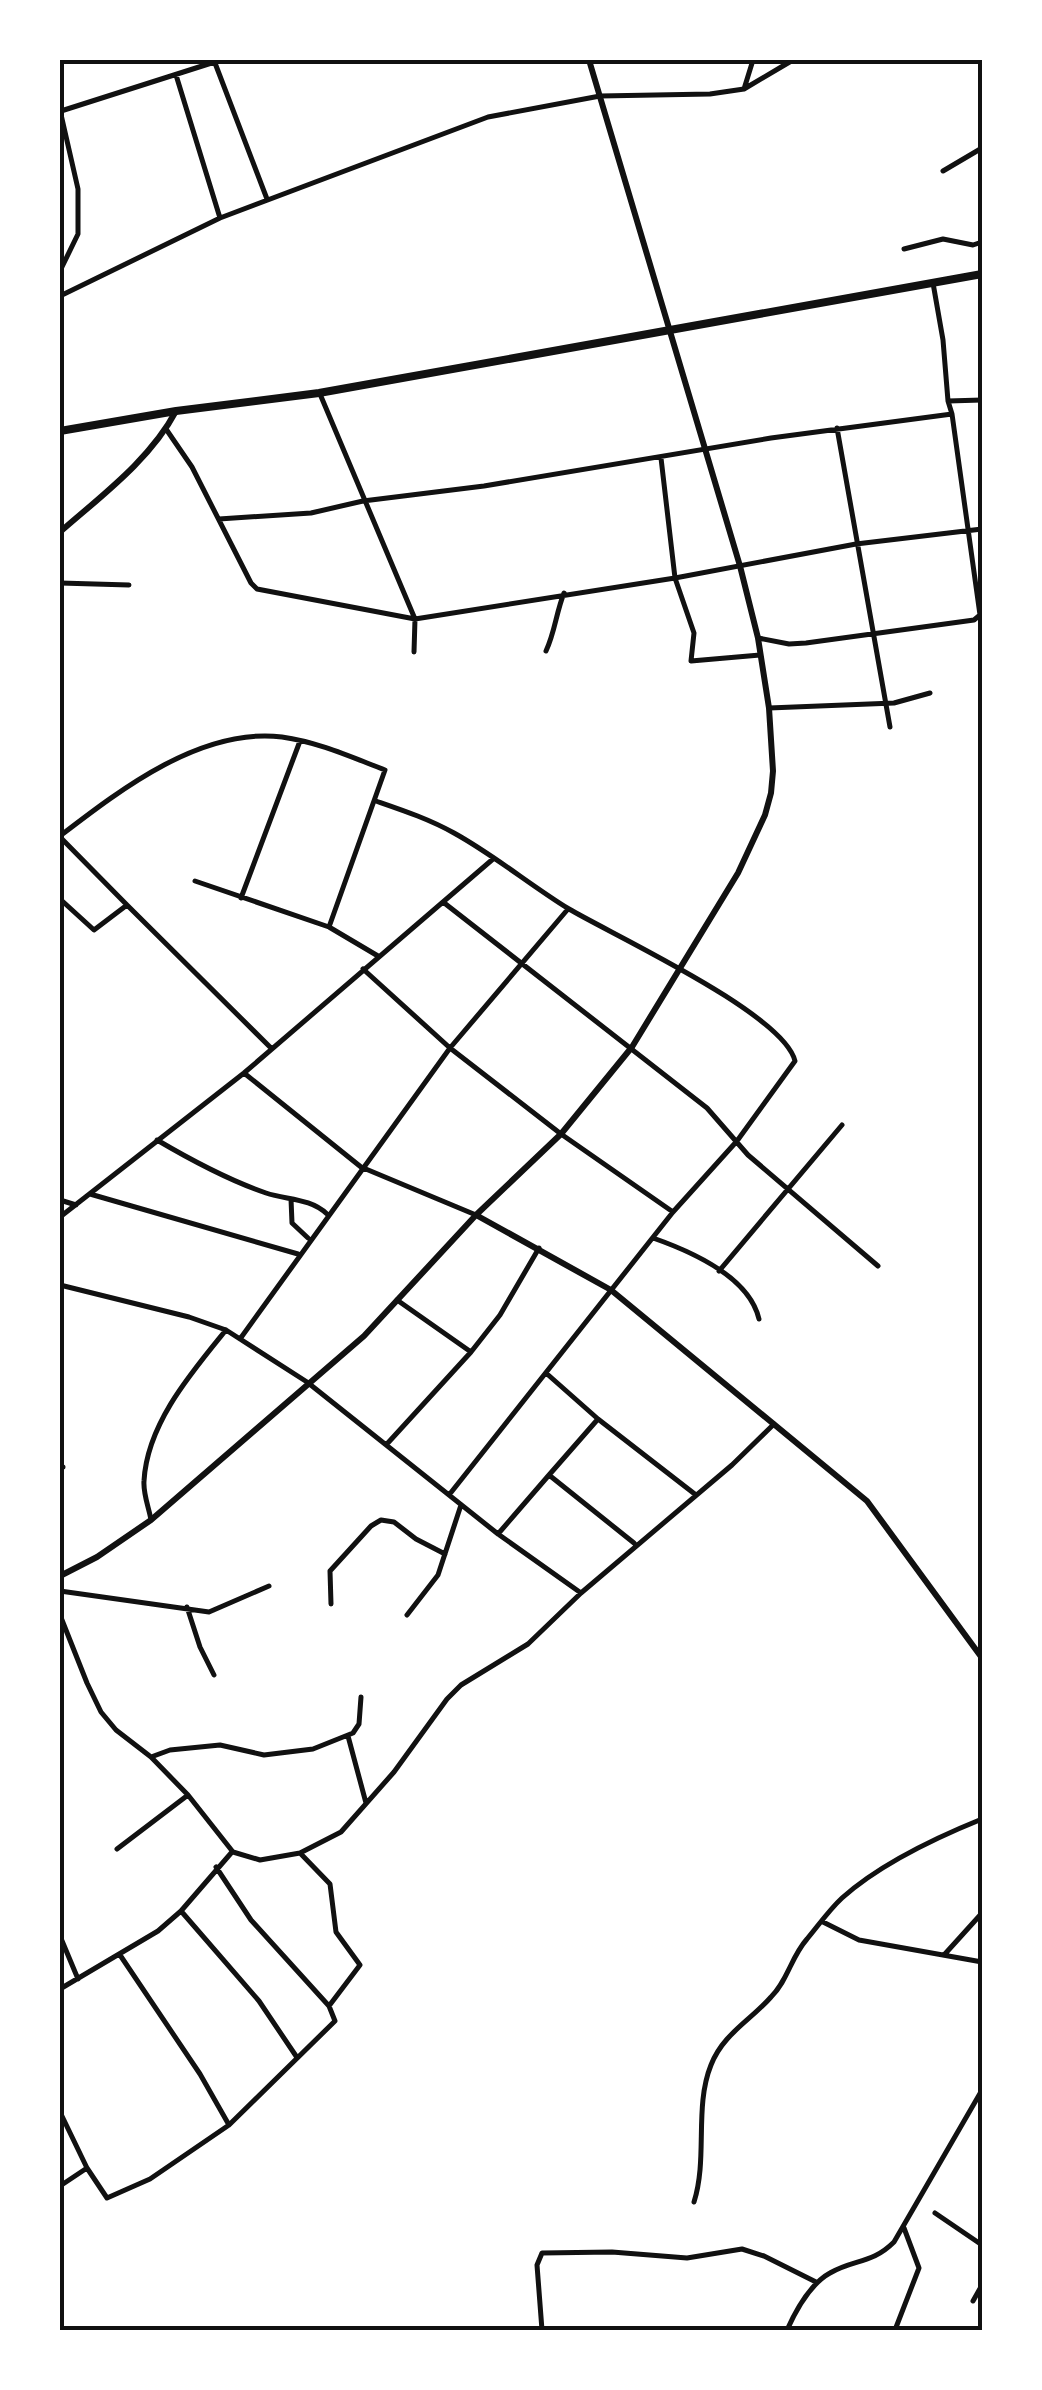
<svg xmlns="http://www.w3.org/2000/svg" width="1042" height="2390" viewBox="0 0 1042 2390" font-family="Merriweather,serif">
<rect width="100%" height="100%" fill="#fff"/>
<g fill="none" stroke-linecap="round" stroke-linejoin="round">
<!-- minor -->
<path stroke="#111" stroke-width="5" d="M215,63L267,199
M176,75L220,218
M744,89L753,60
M61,111L221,60
M943,171L982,148
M904,249L943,239L973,245L982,242
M60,271L78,234V189L60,110
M60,296L220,218L488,117L600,96L710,94L744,89L793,60
M320,394L415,619L414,652
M948,401L982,400
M837,428L890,727
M166,429L192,467L251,583L257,589L415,619L675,578L856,544L982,529
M661,458L675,578L694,633L691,661L760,655
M219,519L311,513L363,501L484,486L771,438L952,414L948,401L943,340L933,283
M60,583L129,585
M758,638L789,644L806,643L974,620L980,615L952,414
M546,651C555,632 556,613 564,593
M769,708L894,703L930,693
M376,801C402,810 429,819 454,833C494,855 530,885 569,909C615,936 784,1014 795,1061L737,1141L673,1212L449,1495
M60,836C120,790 201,727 282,737C318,742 351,757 385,770L329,927L378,956
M60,837L127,905
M195,881L329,927
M241,898L300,741
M60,899L94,930L127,905L272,1049
M443,902L707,1108L748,1155L878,1266
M363,969L450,1048L561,1134L673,1212
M244,1073L361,1167L476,1215
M157,1140C191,1160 228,1180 266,1193C287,1200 310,1198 327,1214
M90,1194L298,1254
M291,1199L292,1223L308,1238
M60,1200L76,1205
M60,1217L244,1073L493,859
M653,1238C690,1251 749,1276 759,1319
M719,1271L842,1125
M60,1285L189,1317L226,1330L307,1382L498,1534L581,1593L732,1465L774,1424
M240,1339L450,1048L568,909
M471,1352L500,1315L539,1248
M546,1373L598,1419L549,1475
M598,1419L696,1495
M386,1445L471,1352L397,1300
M60,1467H63
M151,1520C149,1508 143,1494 144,1481C147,1424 191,1373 226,1330
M498,1534L549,1475L634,1543
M60,1591L209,1612L269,1586
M331,1604L330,1571L371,1526L381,1520L394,1522L416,1539L445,1554
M187,1607L200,1647L214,1675
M60,1615L87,1683L101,1712L116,1730L151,1757L188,1795L233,1852L260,1860L300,1853L341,1832L394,1772L447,1699L461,1685L528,1644L581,1593
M407,1615L438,1575L461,1505
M348,1736L366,1803
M151,1757L170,1750L220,1745L264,1755L313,1749L353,1733L359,1724L361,1697
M117,1849L188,1795
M301,1854L330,1884L336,1932L360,1965L329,2006
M181,1911L259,2001L296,2056
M823,1922L859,1940L982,1962
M60,1936L78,1979
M120,1955L200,2074L229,2125
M944,1955L982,1913
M60,1989L158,1931L181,1911L232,1852
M60,2112L87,2168L60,2186
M87,2168L107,2198L150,2179L229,2125L335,2021L329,2006L251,1920L216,1867
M694,2202C708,2158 694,2107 711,2065C723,2034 750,2021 771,1997C788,1980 791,1957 807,1939C818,1926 829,1910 842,1898C880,1864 935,1838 982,1819
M935,2213L982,2245
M973,2301L982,2285
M542,2330L537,2265L542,2253L612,2252L687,2258L742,2249L764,2256L816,2282
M787,2330C796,2310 810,2284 830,2273C854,2259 872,2264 894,2242L982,2090
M895,2330L919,2268L904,2228"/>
<!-- tertiary -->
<path stroke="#111" stroke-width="6" d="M60,532C101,496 150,460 176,411
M476,1215L611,1290L867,1501L982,1658
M60,1576L97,1557L151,1520L364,1336L476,1215L561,1134L632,1047L738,873L765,815L771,793L773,771L769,708L758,638L740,566L589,60"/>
<!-- trunk -->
<path stroke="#111" stroke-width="8" d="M60,431L176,411L319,393L982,274"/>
</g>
<!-- border -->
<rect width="1042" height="2390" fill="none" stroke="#ffffff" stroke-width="125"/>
<rect x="62" y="62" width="918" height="2266" fill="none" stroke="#111" stroke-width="4"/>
</svg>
